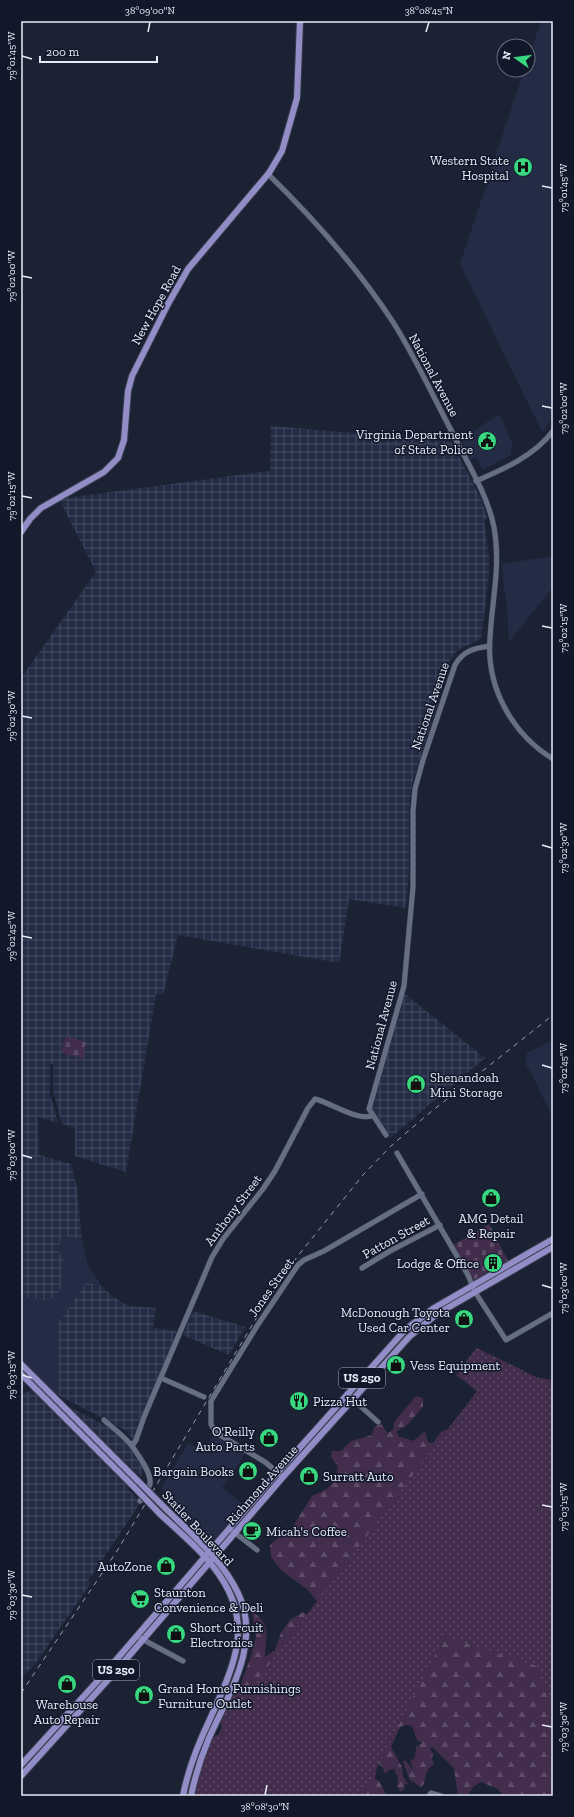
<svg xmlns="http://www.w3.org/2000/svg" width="574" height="1817" viewBox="0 0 574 1817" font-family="'Zilla Slab',serif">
<defs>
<pattern id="industrial-grid" width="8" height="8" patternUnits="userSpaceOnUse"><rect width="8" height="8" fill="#232c44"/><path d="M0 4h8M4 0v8" fill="none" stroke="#434b60"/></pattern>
<pattern id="forest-firs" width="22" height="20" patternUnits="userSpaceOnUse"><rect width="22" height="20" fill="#422d4c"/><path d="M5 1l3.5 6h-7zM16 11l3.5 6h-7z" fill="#5d4c67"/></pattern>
<pattern id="cemetery-stones" width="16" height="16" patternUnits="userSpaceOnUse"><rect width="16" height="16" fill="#422d4c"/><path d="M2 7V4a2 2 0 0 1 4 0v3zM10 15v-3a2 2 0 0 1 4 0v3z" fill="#5d4c67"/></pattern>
<pattern id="park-dots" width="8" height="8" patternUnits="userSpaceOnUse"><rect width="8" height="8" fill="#422d4c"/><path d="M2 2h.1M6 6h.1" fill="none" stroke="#5d4c67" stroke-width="1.8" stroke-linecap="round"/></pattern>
</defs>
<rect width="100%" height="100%" fill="#1b2234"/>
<!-- built -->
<path fill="#232c44" d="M541,21H553V418L542,432L460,264L524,70H528V59Z
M499,414L512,442L511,455L483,470L476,457L471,460L461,440Z
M553,556V587L509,642L507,609L501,564Z
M553,1040V1119L532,1074L525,1064L527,1053Z
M62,1234L82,1240L88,1265L102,1286L86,1284L58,1323V1395L42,1381L21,1388V1297L47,1300Z
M213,1434L245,1454L222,1488L245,1505L214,1540H202L167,1505L162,1487L188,1443L205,1451Z"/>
<!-- industrial -->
<path fill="url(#industrial-grid)" d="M271,426L451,441L482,501L486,515L488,519H484L489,558V576L481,639L460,649L454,654L447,665L436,709L412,783L409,809V871L406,908L349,899L339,963L178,935L163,995L156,994L126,1172L75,1156V1128L62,1124L53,1091V1064H50V1094L58,1123L38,1117L39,1155L71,1164L77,1188L82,1240L62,1235L58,1251L64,1257L60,1290L57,1296L47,1300L21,1297V678L96,572L59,499L270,471Z
M404,993L485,1058L390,1138L369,1109Z
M86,1283L102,1286L113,1297L129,1306L156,1308L153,1328L177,1331L134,1441L125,1430L58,1395V1323Z
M193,1311L245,1327L229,1355L183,1335Z
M32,1390L129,1487L128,1489L141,1502L88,1581L91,1583L35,1664L21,1678V1394Z
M66,1405L121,1434L139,1458L143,1468L142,1477L139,1473L137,1474Z"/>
<!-- forest -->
<path fill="url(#forest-firs)" d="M476,1348L520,1369L534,1377L553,1380V1796H504L498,1789L481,1782L474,1786L467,1796H458L454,1768L432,1747L430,1749L433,1754L432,1759L434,1764C427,1768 425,1776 424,1784L421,1787L410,1780L403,1762L405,1760L414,1771L410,1761L415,1758L416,1747L422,1743L417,1740L412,1726L406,1725L400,1727L391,1747L402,1767L403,1776L408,1784L403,1785L405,1788L401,1792L397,1787L398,1778L394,1769L389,1770L385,1774L383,1768L378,1763L375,1778L379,1781L387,1796H196L216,1739L232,1708L251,1656L256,1637L252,1611C273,1627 265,1635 265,1657L275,1650L281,1633L290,1620L303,1612L316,1620L325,1611L308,1590L282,1571L271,1557L270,1545L281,1535L290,1531L312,1496L327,1489L336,1479L338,1466L331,1457L332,1451H341L351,1441L372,1435L374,1427L382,1424L387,1433L393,1430L394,1422L416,1396L423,1398V1407L406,1426L397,1431L398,1436L413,1441L425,1431L428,1442L433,1443L441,1432L451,1428L479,1394Z"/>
<!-- cemetery -->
<path fill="url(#cemetery-stones)" d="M66,1036L86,1042L83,1058L61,1053Z
M489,1224L508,1261L474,1280L453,1245Z"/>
<!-- park -->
<path fill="url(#park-dots)" d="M476,1348L553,1385V1700L540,1679V1667L445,1636L362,1796H194L202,1764L213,1737L217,1735L222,1737L226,1727L221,1725L220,1720L236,1685L248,1692L477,1391L456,1375Z"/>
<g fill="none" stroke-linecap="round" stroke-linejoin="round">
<!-- minor casing -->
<g stroke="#373c4c" stroke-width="6">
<path id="minor" d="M268,174C315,220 357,267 393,322C415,357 432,394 451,430C466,461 487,493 494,527C501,565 492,600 490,638C486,687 512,734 553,759
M476,481C504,469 534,456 553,431
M386,1135L369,1109L404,986L413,887V811L415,789L423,760L455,665C463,651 474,648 490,646
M397,1153L468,1275L475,1292L506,1340L553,1313
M362,1268L390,1251L440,1225
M161,1378L204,1397
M347,1394L378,1422
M104,1420C114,1429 124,1436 132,1446
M283,1477L265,1462L215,1432L211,1424V1401L257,1326L298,1265L304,1260L324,1251L422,1194
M140,1501C143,1496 148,1490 150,1484C152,1473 138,1455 132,1446L136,1440L144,1417L212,1257L223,1239L263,1189L275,1171L308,1108L315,1099C329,1102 361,1123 373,1115
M230,1529L257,1550
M140,1638L183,1661
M429,1796L431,1793L441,1796"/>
</g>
<!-- major casing -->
<g stroke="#373c4c" stroke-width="8">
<path id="major" d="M21,532L30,519L41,508L104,472L118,458L124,440L128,391L132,376L168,304L188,269L269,173L282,151L297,98L300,21
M21,1364L138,1481
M21,1374L134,1487
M163,1506C189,1532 222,1559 238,1593C262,1643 229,1693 209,1738C201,1757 195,1776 191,1796
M159,1513C179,1532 204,1552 220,1576C255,1627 232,1669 210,1719C198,1744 188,1769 183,1796
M21,1765L104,1674L278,1472L405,1330L434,1308L553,1239
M21,1776L116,1671L283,1477L409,1337L437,1314L553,1247"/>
</g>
<!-- minor -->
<use href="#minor" stroke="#666e84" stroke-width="5"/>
<!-- major -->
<use href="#major" stroke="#928dc6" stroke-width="6"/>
<!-- rail -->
<path stroke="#989ead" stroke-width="1" stroke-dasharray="5 5" stroke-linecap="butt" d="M21,1693L117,1551L263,1307L297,1257L363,1175L391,1146L427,1115L553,1015"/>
<!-- major-bridge casing -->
<g stroke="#373c4c" stroke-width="8" stroke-linecap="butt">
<path id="major-bridge" d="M138,1481L163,1506
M134,1487L159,1513"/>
</g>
<!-- major-bridge -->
<use href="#major-bridge" stroke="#928dc6" stroke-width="6"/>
</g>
<!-- ticks -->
<path fill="none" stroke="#e6ebf8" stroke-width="1.5" d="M148,32L150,22M426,32L429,22M22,56L32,59M542,186L552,188M22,276L32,278M542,406L552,408M22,496L32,498M542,626L552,628M22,716L32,718M542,845L552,848M22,936L32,938M542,1065L552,1068M22,1155L32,1158M542,1285L552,1288M22,1375L32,1378M542,1505L552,1507M22,1595L32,1597M542,1725L552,1727M265,1795L267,1785"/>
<!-- icons -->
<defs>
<g id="hospital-disc" transform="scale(1)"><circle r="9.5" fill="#37d880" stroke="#12182a"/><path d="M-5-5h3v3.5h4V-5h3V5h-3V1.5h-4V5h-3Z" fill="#111"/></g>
<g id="civic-disc" transform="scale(1)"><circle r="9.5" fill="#37d880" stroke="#12182a"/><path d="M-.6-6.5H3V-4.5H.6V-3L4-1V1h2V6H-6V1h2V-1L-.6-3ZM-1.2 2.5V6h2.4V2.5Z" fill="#111"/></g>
<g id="shop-disc" transform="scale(1)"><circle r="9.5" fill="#37d880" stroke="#12182a"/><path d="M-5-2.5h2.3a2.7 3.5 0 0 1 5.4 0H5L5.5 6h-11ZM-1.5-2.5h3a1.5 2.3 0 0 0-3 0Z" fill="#111"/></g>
<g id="building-disc" transform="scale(1)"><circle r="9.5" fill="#37d880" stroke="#12182a"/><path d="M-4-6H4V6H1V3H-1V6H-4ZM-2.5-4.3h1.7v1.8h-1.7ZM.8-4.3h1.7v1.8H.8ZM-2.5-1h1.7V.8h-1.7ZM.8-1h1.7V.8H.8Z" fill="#111"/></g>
<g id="restaurant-disc" transform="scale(1)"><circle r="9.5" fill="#37d880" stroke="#12182a"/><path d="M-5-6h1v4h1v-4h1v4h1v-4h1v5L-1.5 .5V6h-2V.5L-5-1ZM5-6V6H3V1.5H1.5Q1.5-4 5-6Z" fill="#111"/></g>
<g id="cafe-disc" transform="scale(1)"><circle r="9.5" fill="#37d880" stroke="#12182a"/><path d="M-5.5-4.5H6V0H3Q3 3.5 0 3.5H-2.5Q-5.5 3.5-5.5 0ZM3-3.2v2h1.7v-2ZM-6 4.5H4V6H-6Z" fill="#111"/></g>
<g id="supermarket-disc" transform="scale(1)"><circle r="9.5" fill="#37d880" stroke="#12182a"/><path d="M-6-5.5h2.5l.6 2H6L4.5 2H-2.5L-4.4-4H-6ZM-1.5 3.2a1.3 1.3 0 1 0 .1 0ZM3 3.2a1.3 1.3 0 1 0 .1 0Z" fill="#111"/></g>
</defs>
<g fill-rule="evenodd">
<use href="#hospital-disc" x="523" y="167"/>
<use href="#civic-disc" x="487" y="441"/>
<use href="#shop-disc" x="416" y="1084"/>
<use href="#shop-disc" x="491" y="1198"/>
<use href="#building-disc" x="493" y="1263"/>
<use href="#shop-disc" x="464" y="1319"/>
<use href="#shop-disc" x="396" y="1365"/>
<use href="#restaurant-disc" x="299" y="1401"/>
<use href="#shop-disc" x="269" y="1438"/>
<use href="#shop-disc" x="248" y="1471"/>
<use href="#shop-disc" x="309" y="1476"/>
<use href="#cafe-disc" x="252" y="1531"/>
<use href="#shop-disc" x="166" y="1566"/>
<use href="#supermarket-disc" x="140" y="1599"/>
<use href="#shop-disc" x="176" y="1634"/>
<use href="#shop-disc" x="67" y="1684"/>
<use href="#shop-disc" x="144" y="1695"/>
</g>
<g text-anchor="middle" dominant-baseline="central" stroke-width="3" stroke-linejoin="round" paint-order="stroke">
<!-- shield labels -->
<g fill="#12182a" stroke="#a6acba" stroke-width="1">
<rect x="339" y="1368" width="46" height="20" rx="3"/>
<rect x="93" y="1660" width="46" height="20" rx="3"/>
</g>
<g font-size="12" font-weight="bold" fill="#e6ebf8">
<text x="362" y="1378">US 250</text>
<text x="116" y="1670">US 250</text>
</g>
<!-- poi labels -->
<g font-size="13" fill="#e6ebf8" stroke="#12182a" text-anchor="start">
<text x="509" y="160" text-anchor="end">Western State<tspan x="509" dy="15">Hospital</tspan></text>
<text x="473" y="434" text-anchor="end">Virginia Department<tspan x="473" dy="15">of State Police</tspan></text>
<text x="430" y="1077">Shenandoah<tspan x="430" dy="15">Mini Storage</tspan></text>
<text x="491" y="1218" text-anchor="middle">AMG Detail<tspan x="491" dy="15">&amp; Repair</tspan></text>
<text x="479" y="1263" text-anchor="end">Lodge &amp; Office</text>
<text x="450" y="1312" text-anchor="end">McDonough Toyota<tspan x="450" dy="15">Used Car Center</tspan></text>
<text x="410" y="1365">Vess Equipment</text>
<text x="313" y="1401">Pizza Hut</text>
<text x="255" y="1431" text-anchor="end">O'Reilly<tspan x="255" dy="15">Auto Parts</tspan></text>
<text x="234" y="1471" text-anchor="end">Bargain Books</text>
<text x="323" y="1476">Surratt Auto</text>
<text x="266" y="1531">Micah's Coffee</text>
<text x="152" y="1566" text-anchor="end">AutoZone</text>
<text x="154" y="1592">Staunton<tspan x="154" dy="15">Convenience &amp; Deli</tspan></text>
<text x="190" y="1627">Short Circuit<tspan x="190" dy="15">Electronics</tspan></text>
<text x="158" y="1688">Grand Home Furnishings<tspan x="158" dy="15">Furniture Outlet</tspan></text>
<text x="67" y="1704" text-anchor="middle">Warehouse<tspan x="67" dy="15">Auto Repair</tspan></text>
</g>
<!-- street labels -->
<g font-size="13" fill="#e6ebf8" stroke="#12182a">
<text transform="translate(156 305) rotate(-61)">New Hope Road</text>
<text transform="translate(434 375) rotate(62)">National Avenue</text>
<text transform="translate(430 706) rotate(-71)">National Avenue</text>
<text transform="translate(381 1025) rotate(-75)">National Avenue</text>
<text transform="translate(233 1210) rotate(-53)">Anthony Street</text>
<text transform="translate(396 1237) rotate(-29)">Patton Street</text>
<text transform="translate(271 1287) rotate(-55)">Jones Street</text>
<text transform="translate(262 1485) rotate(-49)">Richmond Avenue</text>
<text transform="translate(198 1528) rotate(47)">Statler Boulevard</text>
</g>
</g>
<!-- border -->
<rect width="574" height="1817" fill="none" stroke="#12182a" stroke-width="44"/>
<!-- north arrow -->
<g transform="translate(516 58) rotate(284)"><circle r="19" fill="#12182a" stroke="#676c7c"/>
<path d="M0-3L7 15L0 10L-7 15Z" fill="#37d880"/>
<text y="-6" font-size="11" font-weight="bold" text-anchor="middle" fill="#e6ebf8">N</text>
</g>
<!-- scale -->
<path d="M40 56v6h117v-6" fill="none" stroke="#e6ebf8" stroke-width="2"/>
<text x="46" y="56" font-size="12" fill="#e6ebf8" stroke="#12182a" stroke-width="3" paint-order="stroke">200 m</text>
<rect x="22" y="22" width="530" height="1773" fill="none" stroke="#e6ebf8" stroke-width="1.5"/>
<g font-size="10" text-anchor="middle" fill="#e6ebf8">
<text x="150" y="14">38°09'00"N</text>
<text x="429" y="14">38°08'45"N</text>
<text transform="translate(11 56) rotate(-90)" y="4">79°01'45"W</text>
<text transform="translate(563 188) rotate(-90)" y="4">79°01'45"W</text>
<text transform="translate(11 276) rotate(-90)" y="4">79°02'00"W</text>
<text transform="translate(563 408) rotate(-90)" y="4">79°02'00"W</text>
<text transform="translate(11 496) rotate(-90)" y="4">79°02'15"W</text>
<text transform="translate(563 628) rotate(-90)" y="4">79°02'15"W</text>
<text transform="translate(11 716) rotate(-90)" y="4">79°02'30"W</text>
<text transform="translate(563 848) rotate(-90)" y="4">79°02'30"W</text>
<text transform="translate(11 936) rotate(-90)" y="4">79°02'45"W</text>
<text transform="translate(563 1068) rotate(-90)" y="4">79°02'45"W</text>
<text transform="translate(11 1155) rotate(-90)" y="4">79°03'00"W</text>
<text transform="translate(563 1288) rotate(-90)" y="4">79°03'00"W</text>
<text transform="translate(11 1375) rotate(-90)" y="4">79°03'15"W</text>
<text transform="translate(563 1507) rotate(-90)" y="4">79°03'15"W</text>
<text transform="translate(11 1595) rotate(-90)" y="4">79°03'30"W</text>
<text transform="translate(563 1727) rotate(-90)" y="4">79°03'30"W</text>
<text x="265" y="1810">38°08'30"N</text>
</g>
</svg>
